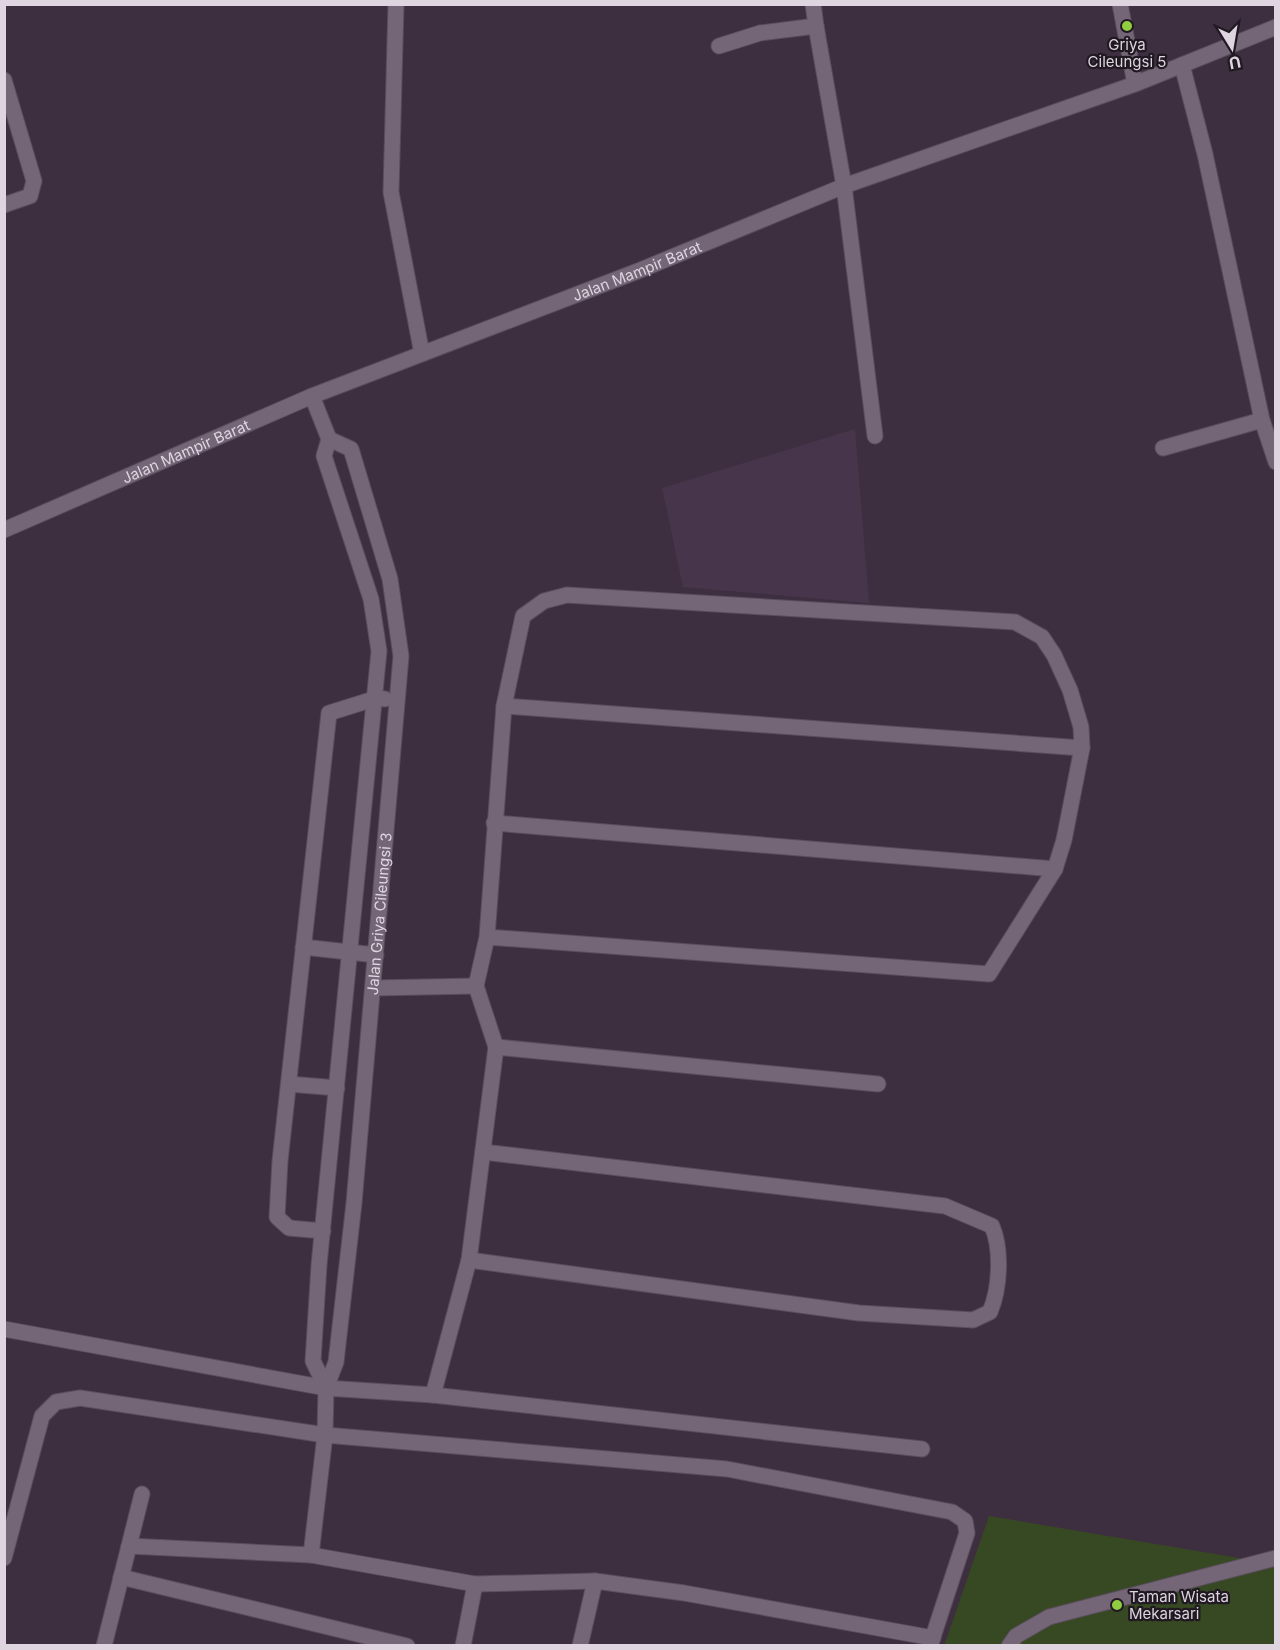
<svg xmlns="http://www.w3.org/2000/svg" width="1280" height="1650" viewBox="0 0 1280 1650" font-family="Inter,sans-serif">
<rect width="100%" height="100%" fill="#3d2f40"/>
<!-- built -->
<path fill="#47354c" d="M855,429L869,603L683,587L662,488Z"/>
<!-- green -->
<path fill="#364922" d="M989,1516L1275,1564V1645L944,1646Z"/>
<g fill="none" stroke-linecap="round" stroke-linejoin="round">
<!-- minor casing -->
<g stroke="#5a4d5d" stroke-width="17">
<g id="minor">
<path d="M396,4L391,192L422,354"/>
<path d="M813,4L816,26"/>
<path d="M1120,4L1135,84"/>
<path d="M719,46L760,33L816,26L844,186L875,436"/>
<path d="M1182,65L1205,154L1262,420L1276,462"/>
<path d="M4,80L34,181L30,196L4,205"/>
<path d="M312,396L329,439L324,456L371,599L379,651L319,1265L313,1361L326,1388"/>
<path d="M1163,448L1262,420"/>
<path id="s1" d="M4,530L312,396L638,271L844,186L1135,84L1276,27"/>
<path d="M504,706L1082,748"/>
<path d="M494,823L1055,869"/>
<path d="M303,947L376,955"/>
<path d="M373,988L476,986"/>
<path d="M496,1047L878,1084"/>
<path d="M289,1084L337,1088"/>
<path d="M323,1231L289,1228L277,1217L280,1161L329,713L377,698L385,699"/>
<path d="M469,1260L859,1313L973,1320L990,1312C1000,1288 1002,1250 992,1226L945,1206L483,1152"/>
<path d="M4,1329L326,1388L433,1395L922,1449"/>
<path d="M433,1395L469,1260L496,1047L476,986L487,937L504,706L523,616L544,601L567,595L1015,622L1042,637L1054,655L1070,690L1081,727L1082,748L1064,840L1055,869L989,974L487,937"/>
<path d="M129,1546L311,1555L475,1584L595,1581L684,1593L933,1638"/>
<path id="s2" d="M311,1555L325,1435L326,1388L336,1362L354,1203L401,656L390,579L351,449L329,439"/>
<path d="M4,1558L42,1416L56,1402L80,1398L325,1435L727,1469L952,1512L965,1521L967,1533L930,1646"/>
<path d="M121,1577L407,1646"/>
<path d="M104,1646L142,1494"/>
<path d="M463,1646L475,1584"/>
<path d="M580,1646L595,1581"/>
<path d="M1009,1646L1016,1636L1049,1617L1276,1558"/>
</g>
</g>
<!-- minor -->
<use href="#minor" stroke="#746677" stroke-width="15"/>
</g>
<!-- markers -->
<g fill="#91cd40" stroke="#201921" stroke-width="2">
<circle cx="1127" cy="26" r="6"/>
<circle cx="1117" cy="1605" r="6"/>
</g>
<g text-anchor="middle" dominant-baseline="central" stroke-width="4.5" stroke-linejoin="round" paint-order="stroke">
<!-- poi labels -->
<g font-size="15" fill="#ded5e1" stroke="#201921">
<text x="1127" y="44">Griya<tspan x="1127" dy="17">Cileungsi 5</tspan></text>
<text x="1129" y="1596" text-anchor="start">Taman Wisata<tspan x="1129" dy="17">Mekarsari</tspan></text>
</g>
<!-- street labels -->
<g font-size="15" fill="#ded5e1" stroke="#201921">
<text stroke="none"><textPath href="#s1" startOffset="684">Jalan Mampir Barat</textPath></text>
<text stroke="none"><textPath href="#s1" startOffset="198">Jalan Mampir Barat</textPath></text>
<text stroke="none"><textPath href="#s2" startOffset="646">Jalan Griya Cileungsi 3</textPath></text>
</g>
</g>
<!-- border -->
<rect width="1280" height="1650" fill="none" stroke="#ded5e1" stroke-width="12"/>
<!-- north arrow -->
<g transform="translate(1232 48) rotate(169)" stroke="#201921" stroke-width="4.5" paint-order="stroke">
<path d="M0-4.5L10 22L0 15L-10 22Z" fill="#ded5e1"/>
<text y="-9" font-size="16" font-weight="bold" text-anchor="middle" fill="#ded5e1">U</text>
</g>
</svg>
